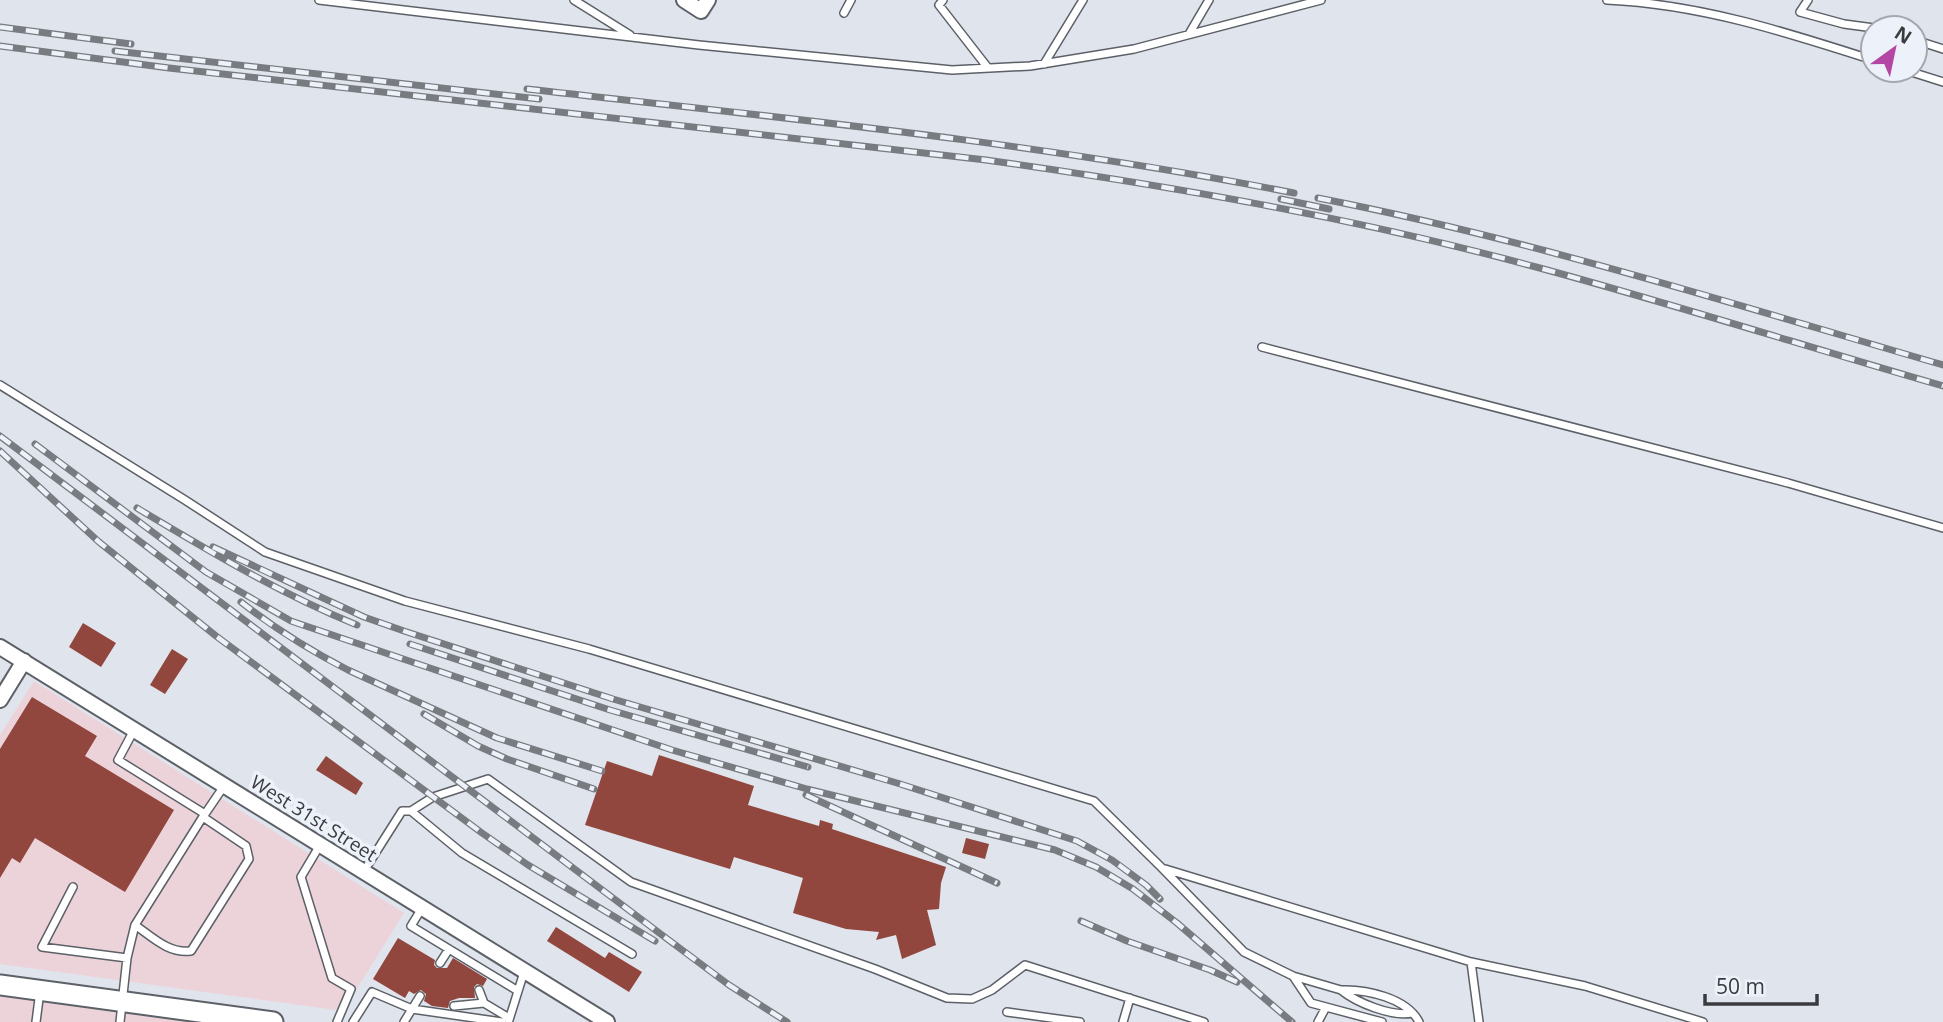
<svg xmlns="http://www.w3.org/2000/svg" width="1943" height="1022" viewBox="0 0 1943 1022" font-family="'Open Sans',sans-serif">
<rect width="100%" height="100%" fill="#e0e4ec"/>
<!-- industrial -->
<path fill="#ecd3da" d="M34,681L404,913L343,1011L0,964V735Z
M0,989L242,1022H0Z"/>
<!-- building -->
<path fill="#91463e" d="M83,623L116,643L101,667L69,647Z
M172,649L188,659L165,694L150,685Z
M32,697L97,736L85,756L174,810L125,892L35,838L20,863L12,858L0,878V749Z
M659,755L754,786L748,805L819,826L820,820L833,824L832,829L946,867L941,883L939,909L927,910L936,945L902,959L896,935L876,940L879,932L846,929L793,913L803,878L734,857L730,869L585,825L607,761L652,776Z
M326,756L363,783L356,795L316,770Z
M966,838L989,844L985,859L962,853Z
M556,927L605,958L609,952L642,972L629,992L547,941Z
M398,938L435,960L434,965L437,968H447L453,958L487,979L483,986L477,984L474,987L475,998H459L450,1001L448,1008L432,1006L424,1001L426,994L421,990L414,994L409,991L405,998L373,979Z"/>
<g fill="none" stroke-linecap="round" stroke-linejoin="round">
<!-- service casing -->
<g stroke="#5c6067" stroke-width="10">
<path id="service" d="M319,0L699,45L952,70L1030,66L1134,49L1321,0
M574,0L630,35
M943,0L939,5L988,68
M1607,0C1699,4 1786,32 1873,60
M1808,0L1800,12L1844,24L1874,28
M844,13L851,0
M1189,34L1209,0
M1915,40L1943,49
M1044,64L1083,0
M1905,70L1943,82
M1262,347L1788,483L1943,528
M0,385L185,500L265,552L405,601L589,649L1094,801L1162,868
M134,730L118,760L205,814L224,786
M411,811L433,797L488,779L631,882L875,969L947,998L972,999L992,990L1025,965L1204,1022
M320,845L301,877L332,978L351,989L337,1022
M364,871L402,811H411L462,853L632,954
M73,887L42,947L127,958L120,1022
M422,908L411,926L518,991
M135,925C152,937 169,954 191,951L249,859L246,846L203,817
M127,958L135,925L204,815
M1471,962L1479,1022
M440,963L449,949
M1293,976L1244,952L1162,868L1471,962L1585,986L1703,1022
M479,990L484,1003
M1341,990L1293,976L1311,1003L1382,1022
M420,996L412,1009L502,1022
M454,1006L484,1003L509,1018
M1007,1012L1080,1022
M1412,1013C1392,1017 1357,1003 1341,990C1366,989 1407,998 1419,1022
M509,1020L524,972
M36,1022L40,991
M353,1022L372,992L412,1009L404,1022
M1123,1022L1130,998
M1318,1022L1326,1007"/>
</g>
<!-- minor casing -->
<g stroke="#5c6067" stroke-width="18">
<path id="minor" d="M684,0L701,11L708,0
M0,647L607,1022
M0,700L24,661"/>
</g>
<!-- secondary casing -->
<g stroke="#5c6067" stroke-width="23">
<path id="secondary" d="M0,985L273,1022"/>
</g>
<!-- service -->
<use href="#service" stroke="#fff" stroke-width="7"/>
<!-- minor -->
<use href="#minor" stroke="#fff" stroke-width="14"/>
<!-- secondary -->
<use href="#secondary" stroke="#fff" stroke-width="19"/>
<!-- rail casing -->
<g stroke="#787b80" stroke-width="7">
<path id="rail" d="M0,27L131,44
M0,46L169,68L986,160C1171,186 1356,218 1536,267C1673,304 1808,347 1943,386
M115,51L539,99
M527,89C783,118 1041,143 1294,193
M1318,198C1529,239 1736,305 1943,365
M1281,199L1329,209
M0,436L662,935L729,985L787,1022
M35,444L206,572L291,621L672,750L807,789L1055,850L1096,867L1133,889L1177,923L1292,1022
M0,451L99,542L216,636L482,833L528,865L655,941
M137,508C209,551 279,593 357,625
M213,547L364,617L404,631L613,699L897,783L1077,841L1112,860L1146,885L1160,899
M241,602C274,628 311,651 348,670L497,738L602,771
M410,644L610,710L808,767
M424,714L478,746L507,759L594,789
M806,795L997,883
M1081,921L1127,941L1210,970L1237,982"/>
</g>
<!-- rail -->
<use href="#rail" stroke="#edf2fa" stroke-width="4.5" stroke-dasharray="13" stroke-linecap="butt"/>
</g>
<g text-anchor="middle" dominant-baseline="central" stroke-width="7" stroke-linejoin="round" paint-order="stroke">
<!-- street labels -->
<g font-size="19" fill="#393b3e" stroke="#edf2fa">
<text transform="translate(314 818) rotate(32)">West 31st Street</text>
</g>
</g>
<!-- north arrow -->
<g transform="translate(1894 49) rotate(33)"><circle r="33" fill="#edf2fa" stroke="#a5a9af" stroke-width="2"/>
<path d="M0-5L12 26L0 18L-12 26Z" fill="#b446a4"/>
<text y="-10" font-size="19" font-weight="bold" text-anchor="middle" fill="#393b3e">N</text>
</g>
<!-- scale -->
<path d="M1705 994v10h112v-10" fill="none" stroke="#393b3e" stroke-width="3.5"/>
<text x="1716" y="994" font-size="21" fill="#393b3e" stroke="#edf2fa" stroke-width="5" paint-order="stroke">50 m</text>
</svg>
